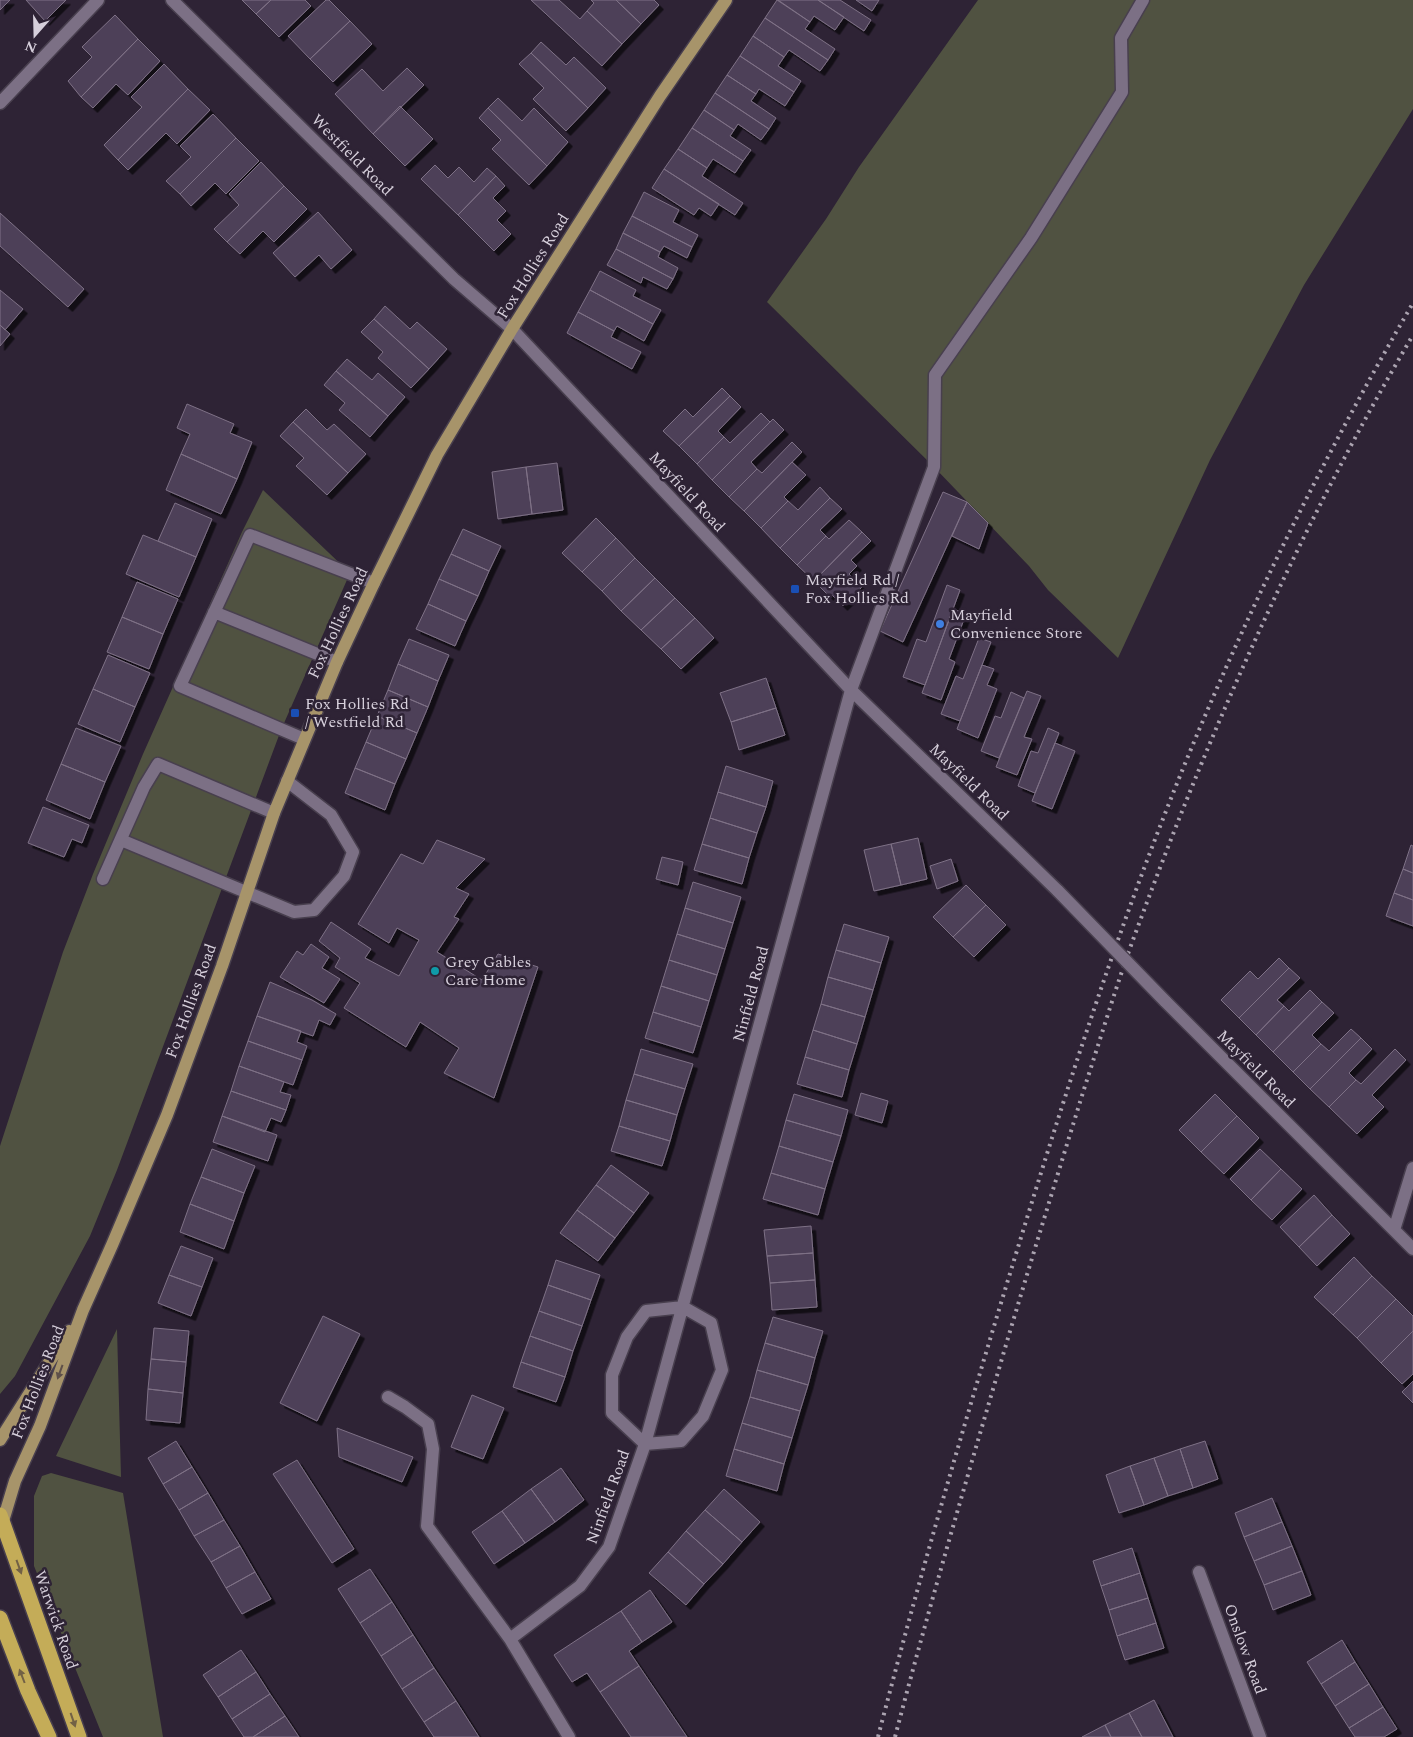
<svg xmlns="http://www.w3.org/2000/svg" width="1413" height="1737" viewBox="0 0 1413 1737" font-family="Spectral,serif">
<defs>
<filter id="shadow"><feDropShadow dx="4.5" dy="4.5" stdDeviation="0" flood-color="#0009"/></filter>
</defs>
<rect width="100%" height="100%" fill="#2e2335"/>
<!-- green -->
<path fill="#505241" d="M978,0H1413V109L1304,285L1210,460L1118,658L1048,590L1029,566L934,467L767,302L826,219L859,167Z
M263,490L350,573L281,730L117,1170L90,1236L15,1376L0,1394V1146L63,952L93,874L143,754L242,532Z
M117,1329L121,1477L56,1456Z
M51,1473L123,1493L163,1737H103L34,1566V1496L42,1476Z"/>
<!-- building -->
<path fill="#4e4058" stroke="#7e7186" filter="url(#shadow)" d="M0,0H10L0,10Z
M26,0H66L45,21Z
M242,0H271L256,14Z
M271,0H305L311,6L279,37L256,14Z
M326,0H329L350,21L310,59L288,36Z
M531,0H559L580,19L587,11L622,44L602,66Z
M591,0H616L641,24L622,44L587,11L594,3Z
M616,0H654L659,5L641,24Z
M777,0L810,22L805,29L835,49L828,60L765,18Z
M778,0H818L844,17L835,30L814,16L810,22Z
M818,0H840L871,20L864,31Z
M856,0H879L872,11Z
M115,15L138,39L81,97L68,81L92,57L82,47Z
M765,18L828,60L820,71L789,50L784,57L753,36Z
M350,21L372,44L333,82L310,59Z
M753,36L784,57L778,66L801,81L794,92L740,56Z
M138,39L160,61L128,95L116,84L93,108L81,97Z
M541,42L566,65L574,57L606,88L588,108L531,53Z
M531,53L588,108L566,131L533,99L544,88L519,64Z
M740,56L794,92L785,106L759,89L756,94L727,75Z
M164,64L188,89L118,160L104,145L142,107L131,97Z
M407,68L424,85L373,134L335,94L362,69L383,91Z
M727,75L756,94L751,101L776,118L769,129L715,93Z
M188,89L210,110L177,144L166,133L128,170L118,160Z
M715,93L769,129L761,140L738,124L734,130L704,110Z
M498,98L522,121L534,108L568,142L547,166L488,108Z
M400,106L433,139L405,166L373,134Z
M488,108L547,166L529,185L492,149L501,140L479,118Z
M704,110L734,130L730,136L751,150L743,161L692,128Z
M213,114L236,138L180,194L166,181L191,157L180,146Z
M692,128L743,161L735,173L713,159L707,168L678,149Z
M236,138L259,161L226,194L215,183L191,206L180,194Z
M678,149L707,168L702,176L743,203L735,215L664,169Z
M261,162L284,186L227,242L214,229L239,205L229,194Z
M435,165L448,178L459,167L474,182L487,168L496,176L458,215L421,179Z
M664,169L719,204L711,216L699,208L694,215L652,188Z
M496,176L505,186L493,198L506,211L497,220L511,234L494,251L458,215Z
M284,186L307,209L274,242L263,231L240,254L227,242Z
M644,192L679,210L673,222L698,235L692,247L632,216Z
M318,212L352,250L331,269L319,255L295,277L273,253Z
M0,213L84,289L68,307L0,246Z
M632,216L692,247L687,258L664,246L660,252L623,233Z
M623,233L660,252L658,257L678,268L673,279L616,249Z
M616,249L673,279L667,289L643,277L641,283L607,265Z
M600,271L636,290L633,296L661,310L653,324L590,290Z
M0,290L23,309L5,330L0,325Z
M590,290L653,324L644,341L617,326L614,331L578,312Z
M385,306L410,329L417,322L447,349L429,369L374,319Z
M578,312L614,331L611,337L641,352L632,369L567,333Z
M374,319L429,369L411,388L378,358L383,352L361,332Z
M0,325L10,334L0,346Z
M347,359L372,380L378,373L405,397L388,416L336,371Z
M336,371L388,416L370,437L339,410L345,403L324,385Z
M722,388L730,396L679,446L663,431L685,409L693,417Z
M730,396L741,407L718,431L724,437L697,464L679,446Z
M187,404L234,424L230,433L252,442L237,479L181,454L190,434L177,428Z
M306,409L327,430L334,424L366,454L348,473L293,422Z
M761,413L770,422L712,480L697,464L724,437L730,443Z
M773,419L784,430L751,462L757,469L729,497L712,480Z
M293,422L348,473L327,495L296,466L304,458L280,436Z
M792,442L802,452L744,511L729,497L757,469L762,473Z
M181,454L237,479L221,514L166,490Z
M792,462L806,475L784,497L788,501L761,528L744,511Z
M557,463L563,510L532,514L526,467Z
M526,467L532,514L498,519L492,472Z
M820,487L830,498L780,548L761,528L788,501L798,510Z
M943,492L967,502L903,642L880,631Z
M830,498L842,509L820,530L826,536L797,565L780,548Z
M967,502L988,523L979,549L952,536Z
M175,503L212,519L196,557L158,541Z
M596,518L616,538L582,572L562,553Z
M849,520L862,532L814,581L797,565L826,536L829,539Z
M463,529L501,546L489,571L451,554Z
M862,532L871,541L851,560L857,566L849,574L862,587L843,606L831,594L829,596L814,581Z
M143,535L196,557L179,597L126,574Z
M616,538L635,558L602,591L582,572Z
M451,554L489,571L478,596L439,579Z
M635,558L655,578L621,611L602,591Z
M655,578L675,598L641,630L621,611Z
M439,579L478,596L466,621L428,604Z
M137,582L178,599L163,634L122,617Z
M947,585L960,590L925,685L903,677L917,639L926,642Z
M675,598L695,618L661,649L641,630Z
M428,604L466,621L455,646L416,629Z
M953,609L966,614L949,659L955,662L941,700L922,693Z
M122,617L163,634L149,669L107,652Z
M695,618L714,638L681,669L661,649Z
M979,638L991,642L960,721L941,714L956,676L963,679Z
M409,639L449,655L438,681L398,664Z
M108,655L150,673L135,707L93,689Z
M398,664L438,681L428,707L388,690Z
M982,665L994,669L987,685L997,689L978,738L957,729Z
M766,678L776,708L731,722L720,693Z
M93,689L135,707L120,742L78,724Z
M388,690L428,707L417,733L377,716Z
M1027,691L1041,696L1024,737L1032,739L1017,775L996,767Z
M1011,692L1024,698L999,758L981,751L995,716L1001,718Z
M776,708L785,735L739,750L731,722Z
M377,716L417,733L406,759L366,742Z
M76,728L121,746L105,782L61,764Z
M1048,728L1059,733L1035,793L1018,786L1031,751L1038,753Z
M366,742L406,759L395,784L355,768Z
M1055,743L1075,751L1052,809L1032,801Z
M61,764L105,782L90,819L46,800Z
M726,766L773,781L766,807L718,792Z
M355,768L395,784L385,810L345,793Z
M718,792L766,807L757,833L710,818Z
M43,807L89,825L82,843L72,839L64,857L28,843Z
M710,818L757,833L749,858L702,844Z
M918,838L927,879L901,885L891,844Z
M437,840L485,859L456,888L469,894L454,917L459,919L437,952L482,980L498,954L538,967L494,1098L444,1073L459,1048L420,1022L406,1047L344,1008L360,983L335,967L340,958L319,941L331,922L371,949L365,958L399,976L419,940L397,928L389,943L358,924L401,854L423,864Z
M702,844L749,858L742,884L694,870Z
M891,844L901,885L874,891L864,850Z
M1411,845L1413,846V873L1403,869Z
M662,857L683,862L678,885L656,879Z
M951,859L958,881L937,889L930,866Z
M1403,869L1413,873V900L1394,893Z
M693,882L741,897L733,923L685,908Z
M966,885L986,905L953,937L933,917Z
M1394,893L1413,900V926L1386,916Z
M986,905L1006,925L974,957L953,937Z
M685,908L733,923L725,949L677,934Z
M844,924L889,937L881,963L836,950Z
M677,934L725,949L717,975L669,960Z
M311,944L329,957L322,968L340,979L324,1003L280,977L297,951L303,955Z
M836,950L881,963L873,990L828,977Z
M1279,958L1289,968L1239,1018L1221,1000L1250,971L1258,979Z
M669,960L717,975L709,1001L661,986Z
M1289,968L1300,978L1277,1000L1284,1006L1256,1035L1239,1018Z
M828,977L873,990L865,1017L821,1004Z
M270,982L312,1000L336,1014L330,1025L319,1020L313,1036L257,1016Z
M661,986L709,1001L701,1027L653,1012Z
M1310,990L1322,1002L1273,1052L1256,1035L1284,1006L1289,1011Z
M1322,1002L1334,1013L1312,1035L1321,1044L1293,1072L1273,1052Z
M821,1004L865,1017L857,1044L813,1030Z
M653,1012L701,1027L693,1053L645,1038Z
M257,1016L301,1031L297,1042L307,1046L302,1060L248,1041Z
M1351,1029L1361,1038L1310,1089L1293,1072L1321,1044L1329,1051Z
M813,1030L857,1044L849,1070L805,1057Z
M1361,1038L1372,1049L1349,1073L1356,1080L1329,1107L1310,1089Z
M248,1041L302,1060L293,1085L239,1066Z
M641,1049L693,1064L685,1089L634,1074Z
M1395,1049L1406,1060L1372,1095L1384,1107L1357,1134L1329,1107L1356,1080L1361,1084Z
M805,1057L849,1070L842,1097L797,1084Z
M239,1066L284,1082L280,1092L291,1095L286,1110L231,1091Z
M634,1074L685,1089L677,1115L626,1100Z
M231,1091L286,1110L281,1122L271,1118L265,1132L222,1116Z
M861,1093L888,1101L882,1123L855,1115Z
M794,1094L848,1110L841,1136L786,1120Z
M1215,1094L1237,1116L1201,1152L1179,1130Z
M626,1100L677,1115L670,1141L619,1126Z
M222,1116L277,1135L268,1161L213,1142Z
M1237,1116L1259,1138L1224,1174L1201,1152Z
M786,1120L841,1136L833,1162L779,1146Z
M619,1126L670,1141L662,1166L611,1151Z
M779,1146L833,1162L825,1189L771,1173Z
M212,1149L255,1166L244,1193L201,1177Z
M1260,1149L1281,1169L1251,1200L1230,1179Z
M611,1165L649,1193L634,1213L596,1185Z
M1281,1169L1302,1189L1272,1220L1251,1200Z
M771,1173L825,1189L818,1215L763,1199Z
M201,1177L244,1193L234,1221L190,1204Z
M596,1185L634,1213L615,1238L577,1210Z
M1314,1195L1332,1215L1299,1247L1280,1227Z
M190,1204L234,1221L224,1249L180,1232Z
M577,1210L615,1238L598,1261L560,1233Z
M1332,1215L1350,1234L1317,1266L1299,1247Z
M811,1226L813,1253L767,1256L764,1230Z
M181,1246L213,1258L202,1287L169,1275Z
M813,1253L815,1280L770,1283L767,1256Z
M1354,1257L1372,1276L1333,1315L1314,1297Z
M556,1260L600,1275L591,1300L548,1285Z
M169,1275L202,1287L191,1316L158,1303Z
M1372,1276L1396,1299L1357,1338L1333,1315Z
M815,1280L817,1307L772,1310L770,1283Z
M548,1285L591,1300L582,1326L539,1311Z
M1396,1299L1413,1316V1331L1381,1363L1357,1338Z
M539,1311L582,1326L573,1351L530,1336Z
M323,1316L360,1334L317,1421L280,1403Z
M773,1317L823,1331L815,1358L765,1343Z
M154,1328L189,1331L186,1362L151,1359Z
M1413,1331V1374L1402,1384L1381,1363Z
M530,1336L573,1351L565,1377L521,1362Z
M765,1343L815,1358L808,1385L757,1370Z
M151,1359L186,1362L183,1393L148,1389Z
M521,1362L565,1377L556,1402L513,1387Z
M757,1370L808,1385L800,1411L750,1397Z
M1413,1381V1403L1402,1392Z
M148,1389L183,1393L180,1423L146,1420Z
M472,1395L504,1408L483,1459L451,1447Z
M750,1397L800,1411L792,1438L742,1423Z
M742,1423L792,1438L784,1464L734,1449Z
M337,1428L413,1457L402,1482L339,1457Z
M176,1441L192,1467L163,1484L148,1458Z
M1205,1441L1218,1479L1193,1488L1180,1449Z
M734,1449L784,1464L777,1491L726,1476Z
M1180,1449L1193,1488L1168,1496L1154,1458Z
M1154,1458L1168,1496L1144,1505L1130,1466Z
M297,1460L354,1549L332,1563L273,1474Z
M1130,1466L1144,1505L1119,1513L1106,1475Z
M192,1467L208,1493L179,1510L163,1484Z
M561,1468L584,1500L555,1522L531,1489Z
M531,1489L555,1522L525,1543L502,1511Z
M724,1489L760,1522L742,1542L705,1510Z
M208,1493L224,1520L194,1536L179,1510Z
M1272,1498L1282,1522L1244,1537L1235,1513Z
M705,1510L742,1542L723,1564L686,1531Z
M502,1511L525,1543L494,1564L472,1532Z
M224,1520L240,1546L211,1562L194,1536Z
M1282,1522L1292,1546L1254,1561L1244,1537Z
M686,1531L723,1564L704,1584L668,1552Z
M240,1546L255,1572L226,1588L211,1562Z
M1292,1546L1302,1571L1264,1585L1254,1561Z
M1132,1548L1140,1573L1101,1586L1093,1561Z
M668,1552L704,1584L686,1605L649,1573Z
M370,1569L392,1602L360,1623L338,1589Z
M1302,1571L1311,1595L1273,1610L1264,1585Z
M255,1572L271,1599L242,1614L226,1588Z
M1140,1573L1148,1598L1109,1610L1101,1586Z
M650,1590L672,1622L642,1642L621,1611Z
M1148,1598L1156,1623L1117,1636L1109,1610Z
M392,1602L413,1635L381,1656L360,1623Z
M621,1611L642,1642L629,1651L639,1666L600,1692L587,1673L572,1682L554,1655Z
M1156,1623L1164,1648L1125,1660L1117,1636Z
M413,1635L434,1668L402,1689L381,1656Z
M1342,1640L1355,1662L1321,1684L1307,1662Z
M241,1650L256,1672L218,1697L203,1675Z
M1355,1662L1369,1684L1335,1706L1321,1684Z
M639,1666L687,1737H631L600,1692Z
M434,1668L456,1701L424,1722L402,1689Z
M256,1672L270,1694L232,1719L218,1697Z
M1369,1684L1383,1707L1349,1728L1335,1706Z
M270,1694L285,1716L253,1737H244L232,1719Z
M1154,1700L1173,1737H1142L1129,1713Z
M456,1701L479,1737H434L424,1722Z
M1383,1707L1397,1729L1384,1737H1355L1349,1728Z
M1129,1713L1142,1737H1111L1105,1725Z
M285,1716L299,1737H253Z
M1105,1725L1111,1737H1082Z"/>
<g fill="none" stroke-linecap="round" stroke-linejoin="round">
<!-- lane casing -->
<g stroke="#483f4e" stroke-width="15">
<path id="lane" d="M214,612L337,662
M851,690L934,467L935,375L1031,238L1122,92L1121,38L1143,0
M304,739L180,686L250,535L374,583
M121,840L294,912L314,910L344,876L353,852L331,815L287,781
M103,879L144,787L158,764L274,813"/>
</g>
<!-- street casing -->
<g stroke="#483f4e" stroke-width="15">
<path id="street" d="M172,0L454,279L512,329L851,690L1058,891
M0,103L98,0
M1165,1001L1413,1249
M1394,1230L1413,1168
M388,1397L405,1407L428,1424L433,1449L427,1526L510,1639L580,1586L609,1547L645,1444L681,1441L703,1416L722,1370L711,1323L683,1307L646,1311L627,1337L612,1375V1413L645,1444L851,690
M1199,1572L1260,1737
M510,1639L569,1737"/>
</g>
<!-- primary casing -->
<g stroke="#483f4e" stroke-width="15">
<path id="primary" d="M0,1440L69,1331
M3,1521L15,1481L40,1426L83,1310L112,1245L167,1115L222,966L274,813L337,662L374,583L437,455L512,329L660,96L726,0"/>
</g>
<!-- highway casing -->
<g stroke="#483f4e" stroke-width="18">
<path id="highway" d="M0,1515L79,1737
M0,1618L28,1691L49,1737"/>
</g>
<!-- lane -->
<use href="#lane" stroke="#7c7085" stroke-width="12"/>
<!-- street -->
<use href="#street" stroke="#7c7085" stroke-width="12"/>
<!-- primary -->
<use href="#primary" stroke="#a7946a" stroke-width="12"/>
<!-- highway -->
<use href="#highway" stroke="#c4ac58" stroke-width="15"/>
<!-- rail -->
<path stroke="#aca4b1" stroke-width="4" stroke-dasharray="2.5 5" stroke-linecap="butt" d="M878,1737C923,1563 974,1390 1027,1218C1081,1043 1138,870 1211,702C1270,565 1338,432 1413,303
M895,1737C930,1603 969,1471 1008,1338C1033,1254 1059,1170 1085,1086C1103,1031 1119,976 1140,921C1214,720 1304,520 1413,335"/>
<!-- street-bridge casing -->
<g stroke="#483f4e" stroke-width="15" stroke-linecap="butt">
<path id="street-bridge" d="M1058,891L1165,1001"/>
</g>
<!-- street-bridge -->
<use href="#street-bridge" stroke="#7c7085" stroke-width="12"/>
</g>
<!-- one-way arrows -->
<defs><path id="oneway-solid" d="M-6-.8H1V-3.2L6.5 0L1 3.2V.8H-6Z" transform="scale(1.25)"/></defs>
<use fill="#5e504a" href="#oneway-solid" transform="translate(60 1372) rotate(110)"/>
<g fill="#726145">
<use href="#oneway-solid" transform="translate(19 1567) rotate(70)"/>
<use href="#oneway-solid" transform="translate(22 1676) rotate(-111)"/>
<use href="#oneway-solid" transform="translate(73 1720) rotate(71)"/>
</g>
<!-- markers -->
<g fill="#1a4fb4" stroke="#2e2335" stroke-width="2">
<rect x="790" y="584" width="10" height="10" rx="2.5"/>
<rect x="290" y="708" width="10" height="10" rx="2.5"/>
</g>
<circle fill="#3f7fe0" stroke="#2e2335" stroke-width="2" cx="940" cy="624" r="5"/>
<circle fill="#0f9aa8" stroke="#2e2335" stroke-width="2" cx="435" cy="971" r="5"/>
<g text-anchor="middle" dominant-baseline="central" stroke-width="5" stroke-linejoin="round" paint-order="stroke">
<!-- street labels -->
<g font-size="16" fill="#d6cfdb" stroke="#2e2335">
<text transform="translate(352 155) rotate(45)">Westfield Road</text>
<text transform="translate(533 266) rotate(-58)">Fox Hollies Road</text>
<text transform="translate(687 492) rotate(47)">Mayfield Road</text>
<text transform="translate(338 623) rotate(-65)">Fox Hollies Road</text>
<text transform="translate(969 782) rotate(44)">Mayfield Road</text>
<text transform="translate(751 994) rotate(-75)">Ninfield Road</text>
<text transform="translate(191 1001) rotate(-70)">Fox Hollies Road</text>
<text transform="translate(1256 1069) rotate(45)">Mayfield Road</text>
<text transform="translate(38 1382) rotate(-69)">Fox Hollies Road</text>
<text transform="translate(608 1497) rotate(-70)">Ninfield Road</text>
<text transform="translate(56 1620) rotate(71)">Warwick Road</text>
<text transform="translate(1245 1649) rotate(70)">Onslow Road</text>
</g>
<!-- poi labels -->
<g font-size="16" fill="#d6cfdb" stroke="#2e2335" text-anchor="start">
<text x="805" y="580">Mayfield Rd /<tspan x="805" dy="18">Fox Hollies Rd</tspan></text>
<text x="950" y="615">Mayfield<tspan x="950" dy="18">Convenience Store</tspan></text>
<text x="305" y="704">Fox Hollies Rd<tspan x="305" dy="18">/ Westfield Rd</tspan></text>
<text x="445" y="962">Grey Gables<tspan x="445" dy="18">Care Home</tspan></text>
</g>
</g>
<!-- north arrow -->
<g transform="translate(35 35) rotate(200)" stroke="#2e2335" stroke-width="4" paint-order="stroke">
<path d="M0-4L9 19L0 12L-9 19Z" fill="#d6cfdb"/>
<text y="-8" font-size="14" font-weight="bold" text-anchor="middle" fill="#d6cfdb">N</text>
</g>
</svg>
